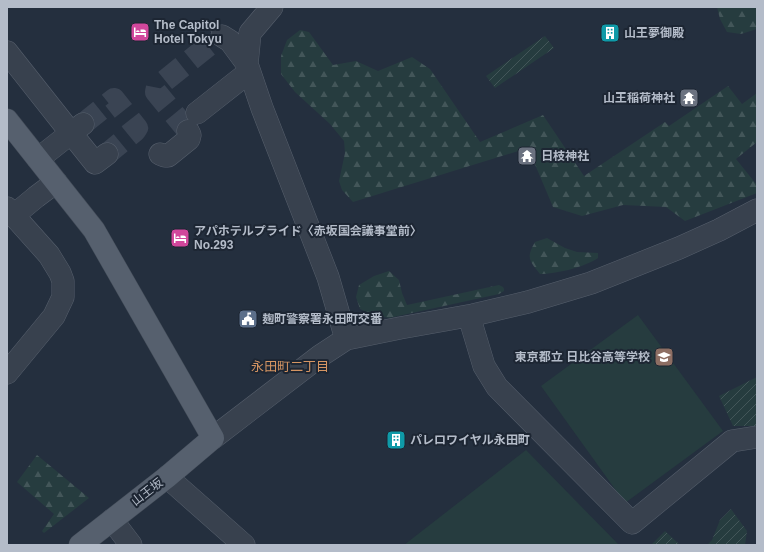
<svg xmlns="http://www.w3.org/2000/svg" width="764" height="552" viewBox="0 0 764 552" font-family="Helvetica,'Noto Sans JP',sans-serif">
<defs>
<pattern id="forest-firs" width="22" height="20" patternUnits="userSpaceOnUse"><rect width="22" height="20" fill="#263c3f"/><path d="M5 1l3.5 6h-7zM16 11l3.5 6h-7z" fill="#435659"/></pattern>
<pattern id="garden-furrows" width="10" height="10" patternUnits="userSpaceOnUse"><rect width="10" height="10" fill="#263c3f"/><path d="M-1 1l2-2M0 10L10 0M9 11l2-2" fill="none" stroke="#435659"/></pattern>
</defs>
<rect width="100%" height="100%" fill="#242f3e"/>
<!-- grass -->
<path fill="#263c3f" d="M638,315L723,431L625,503L541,386Z
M526,450L619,545H404Z"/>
<!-- forest -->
<path fill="url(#forest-firs)" d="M717,7H757V29L741,34L727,32L720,19Z
M300,30L309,32L333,65L356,61L378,71L412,57L430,69L480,142L543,115L584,176L665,122L669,126L728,86L742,104L757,93V142L736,159L757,185V193L685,221L666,207L623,205L582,216L553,207L528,148L353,202L342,190L339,181L345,153L344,141L330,124L295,92L281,74V56L287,40Z
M547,238L565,248L577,252L598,253V258C585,267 556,274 540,274C529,260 526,258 535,242Z
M389,271L399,280L402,293L407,305L499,285L503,287L504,289V291L499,294L389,318L373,315L360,309L356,297L359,285L374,276Z
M37,455L89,498L44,533L42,531L54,514L17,482Z"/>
<!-- garden -->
<path fill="url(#garden-furrows)" d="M545,36L554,48L495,88L486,76Z
M757,377V426H733L719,396Z
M731,509L747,531L745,545H707L712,540L720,520Z
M665,531L680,545H651Z"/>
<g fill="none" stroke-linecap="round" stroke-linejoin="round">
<!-- minor-tunnel -->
<path stroke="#3a4453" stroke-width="22" stroke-dasharray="22 11" stroke-linecap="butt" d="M83,124L114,99L137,128L135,131L107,154
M188,131L156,92L157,87L218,38L222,36"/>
<!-- minor casing -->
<g stroke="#565f6c" stroke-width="23">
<path id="minor" d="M222,36L230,41L247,64L262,108L328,277L346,339
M7,52L71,133L38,159
M247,64L250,33L272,7
M197,113L249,72
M83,124L71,133L95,163L107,154
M160,154L165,156H168L189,139L190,135L188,131
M7,208L49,255L60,273L63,281V297L54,316L7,373
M13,216L36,197L56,182
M469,316L484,366L497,387L632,523L732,441L757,437
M213,438L320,356L346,339L400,328L473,315L528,302L591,283L679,248L719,230L757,210
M167,477L244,545
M112,520L131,545"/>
</g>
<!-- major casing -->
<g stroke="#414a57" stroke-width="23">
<path id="major" d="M7,120L94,230L213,438L167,477L80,545"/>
</g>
<!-- minor -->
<use href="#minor" stroke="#38414e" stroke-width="22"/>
<!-- major -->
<use href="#major" stroke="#56606e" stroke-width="22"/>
</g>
<!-- icons -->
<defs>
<g id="hotel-square" transform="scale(1)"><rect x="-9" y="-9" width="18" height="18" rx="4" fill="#d1479c" stroke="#1d2633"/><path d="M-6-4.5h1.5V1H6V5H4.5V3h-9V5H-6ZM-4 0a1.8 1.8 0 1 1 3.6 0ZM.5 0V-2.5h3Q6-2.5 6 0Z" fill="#fff"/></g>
<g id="building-square" transform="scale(1)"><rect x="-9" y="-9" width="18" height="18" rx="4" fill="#0f9aa8" stroke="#1d2633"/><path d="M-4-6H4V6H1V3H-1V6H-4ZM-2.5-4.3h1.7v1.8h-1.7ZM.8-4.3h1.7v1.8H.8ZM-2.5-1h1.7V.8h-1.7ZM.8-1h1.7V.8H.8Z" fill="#fff"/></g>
<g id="temple-square" transform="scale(1)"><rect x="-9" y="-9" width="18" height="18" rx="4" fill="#6b7280" stroke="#1d2633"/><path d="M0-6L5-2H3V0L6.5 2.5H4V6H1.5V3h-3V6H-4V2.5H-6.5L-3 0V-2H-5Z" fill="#fff"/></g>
<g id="civic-square" transform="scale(1)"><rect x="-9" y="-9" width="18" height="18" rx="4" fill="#5c6f8a" stroke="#1d2633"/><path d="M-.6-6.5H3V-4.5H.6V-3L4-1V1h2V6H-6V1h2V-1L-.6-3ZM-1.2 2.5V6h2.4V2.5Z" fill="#fff"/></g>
<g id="school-square" transform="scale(1)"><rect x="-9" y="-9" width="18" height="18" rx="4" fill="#8d6e63" stroke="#1d2633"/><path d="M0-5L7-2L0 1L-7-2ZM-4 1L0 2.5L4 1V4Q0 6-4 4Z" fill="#fff"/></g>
</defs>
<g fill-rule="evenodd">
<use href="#hotel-square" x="140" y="32"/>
<use href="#building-square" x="610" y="33"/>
<use href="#temple-square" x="689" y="98"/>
<use href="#temple-square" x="527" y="156"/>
<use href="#hotel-square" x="180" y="238"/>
<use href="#civic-square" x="248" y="319"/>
<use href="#school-square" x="664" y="357"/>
<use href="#building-square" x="396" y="440"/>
</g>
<g text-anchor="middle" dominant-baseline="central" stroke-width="4" stroke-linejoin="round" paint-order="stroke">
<!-- poi labels -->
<g font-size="12" font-weight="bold" fill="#b4bcc9" stroke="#1d2633" text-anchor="start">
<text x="154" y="25">The Capitol<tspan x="154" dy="14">Hotel Tokyu</tspan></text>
<text x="624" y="33">山王夢御殿</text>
<text x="675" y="98" text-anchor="end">山王稲荷神社</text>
<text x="541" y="156">日枝神社</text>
<text x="194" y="231">アパホテルプライド〈赤坂国会議事堂前〉<tspan x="194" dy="14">No.293</tspan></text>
<text x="262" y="319">麹町警察署永田町交番</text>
<text x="650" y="357" text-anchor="end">東京都立 日比谷高等学校</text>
<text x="410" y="440">パレロワイヤル永田町</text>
</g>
<!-- street labels -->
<g font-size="12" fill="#b4bcc9" stroke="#1d2633">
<text transform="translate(147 492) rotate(-38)">山王坂</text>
</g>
<!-- neighbourhood labels -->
<g font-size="13" fill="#d59563" stroke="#1d2633">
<text x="290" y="366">永田町二丁目</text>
</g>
</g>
<!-- border -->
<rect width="764" height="552" fill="none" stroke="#b4bcc9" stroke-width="16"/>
</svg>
